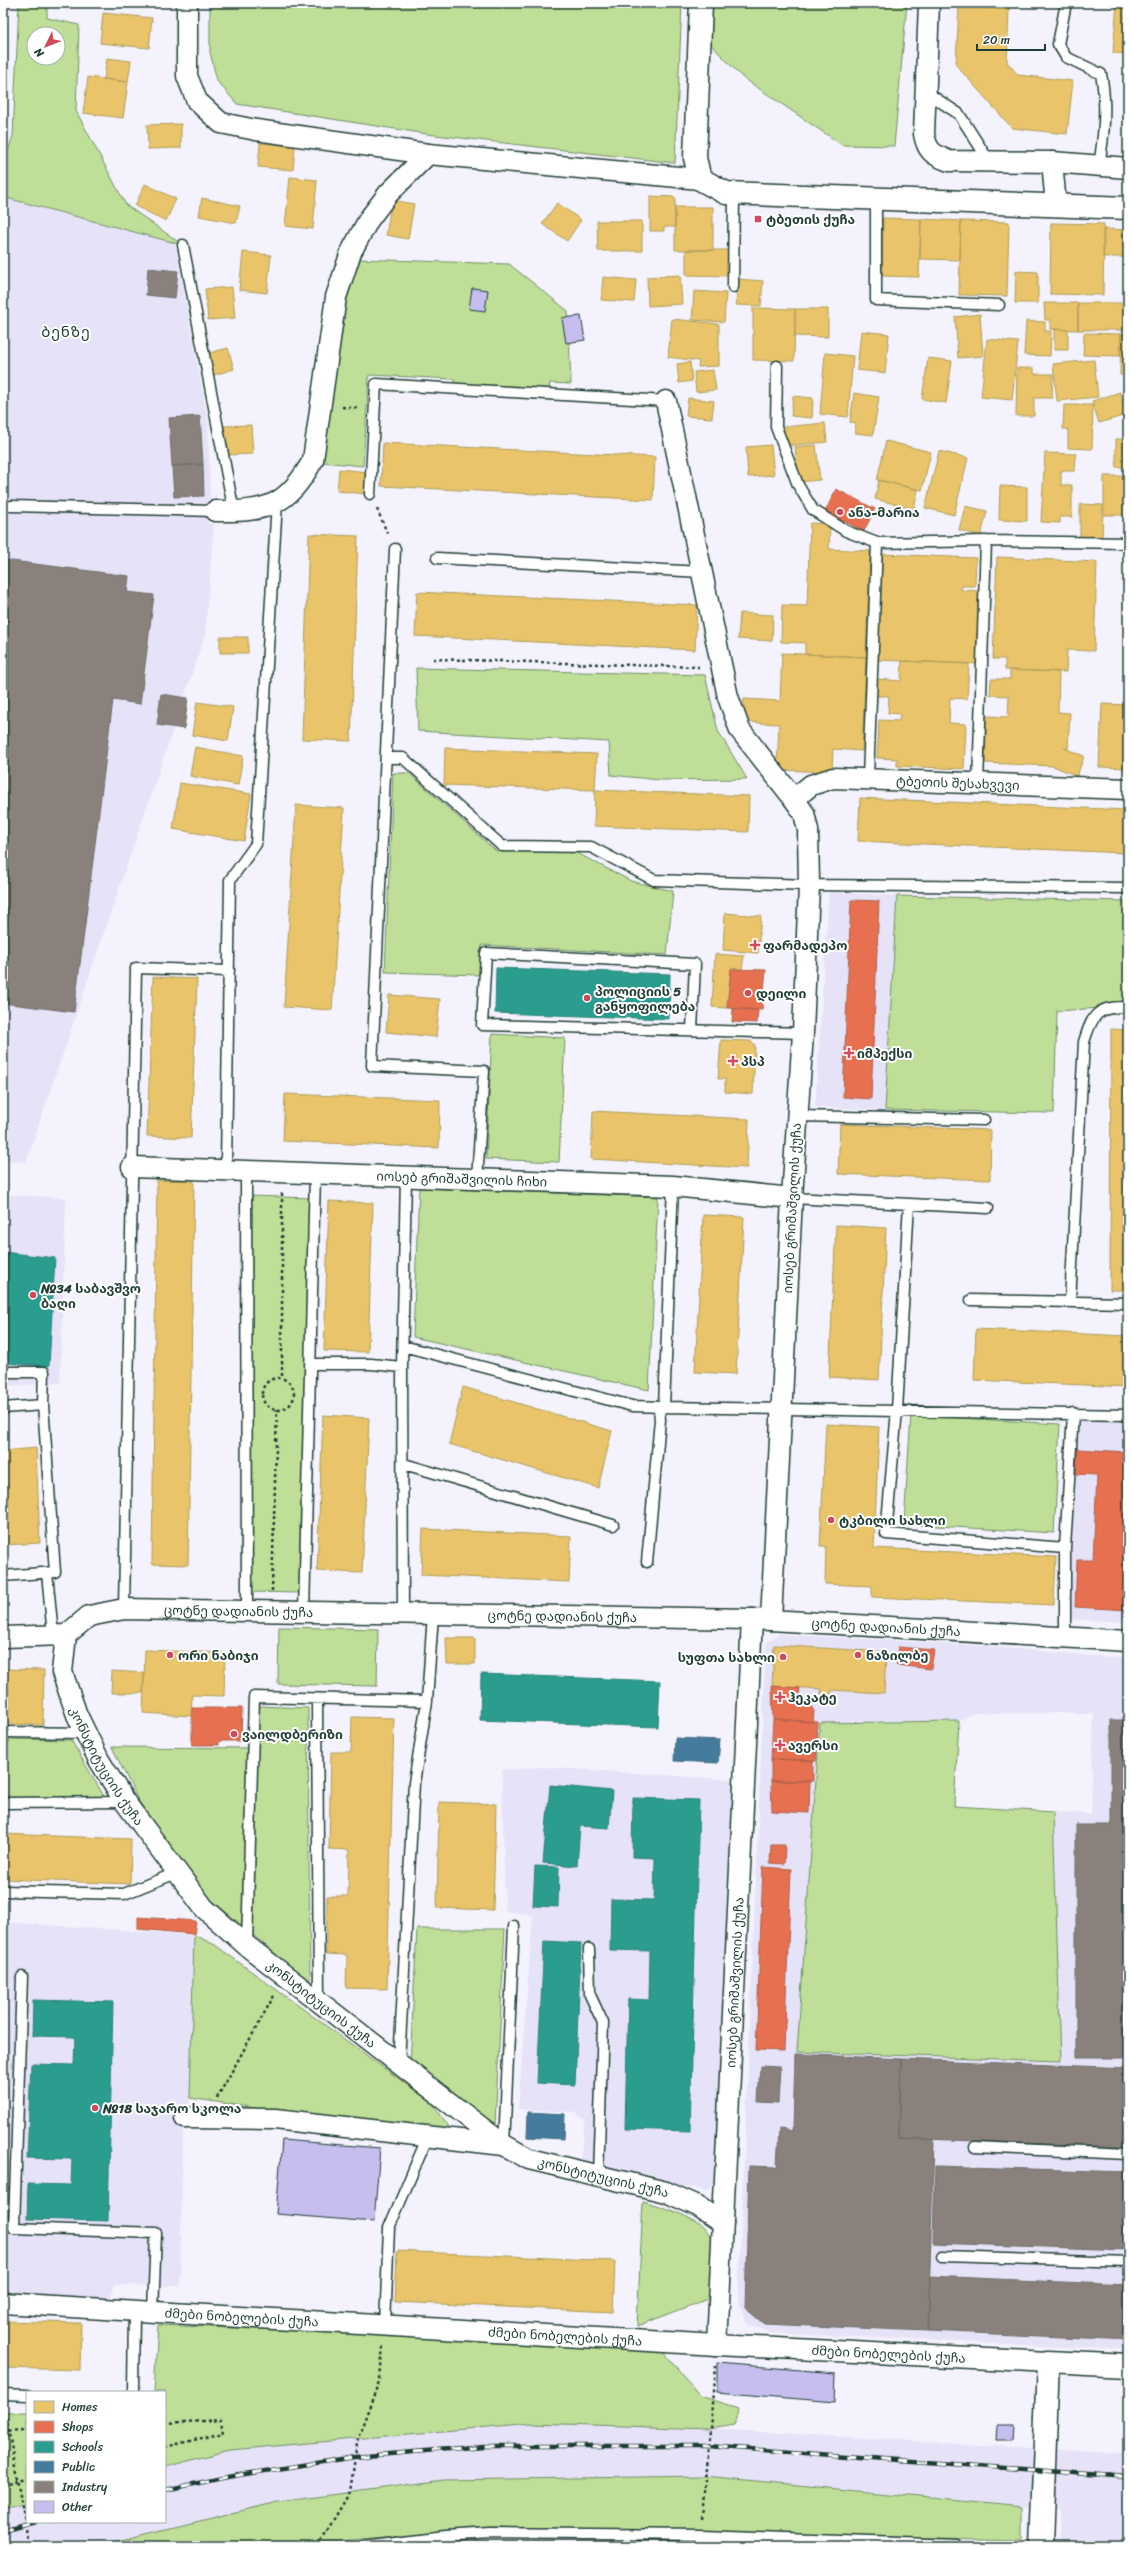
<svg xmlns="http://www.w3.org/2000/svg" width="1131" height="2549" viewBox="0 0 1131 2549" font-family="Sriracha,'Noto Sans Georgian',sans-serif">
<rect width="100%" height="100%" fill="#f4f2fc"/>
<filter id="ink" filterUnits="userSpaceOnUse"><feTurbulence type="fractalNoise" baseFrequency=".025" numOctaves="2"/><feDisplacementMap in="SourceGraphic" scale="8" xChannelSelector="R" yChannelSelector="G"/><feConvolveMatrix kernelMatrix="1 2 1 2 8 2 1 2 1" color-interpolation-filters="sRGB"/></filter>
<g filter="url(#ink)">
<!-- built -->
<path fill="#e6e2f8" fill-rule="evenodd" d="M3,197L175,243L208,420L210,498L208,524H214L205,635L26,1162L3,1160Z
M829,892L897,896L885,1110L815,1107Z
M10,1195L66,1198L60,1383L3,1386V1207Z
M1076,1415L1128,1417V1622L1069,1619Z
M778,1634L984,1646L1128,1659V2350L769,2333L750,2325L738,2304L766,1643ZM974,1713H1094L1091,1814L1053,1812L1060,2061L820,1724L959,1721Z
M543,1767L738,1780L721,2170L708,2191L580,2164L585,2120L575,2112L518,2109L533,1915L505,1911L502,1770Z
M3,1922L194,1935L190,2098L183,2131L180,2286L114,2285L108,2304L3,2299Z
M533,2423L709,2429L1128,2454V2546H1060L1059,2510L705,2476L350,2492L278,2502L96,2546H3V2510L27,2504V2522H165V2467L230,2450Z"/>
<!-- green -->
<path fill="#bfdf98" stroke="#6f8e66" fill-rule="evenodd" d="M19,3H47V18L79,25L76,111L126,205L183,245L3,197V166L13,136ZM34,34H58V58H34Z
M210,3H682L675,163L427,134L237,104L217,81L210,52Z
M701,3H907L894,146L842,145L742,77L700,33Z
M359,259L509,264L568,311L571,384L550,383L549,389L455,384V379L369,375L363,466L323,462L346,302Z
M416,668L705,675L718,731L747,779L660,780L611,775L609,742L418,731Z
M393,773H409L496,851L575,852L631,881L673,891L667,955L482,945L480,975L385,972Z
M897,896L1128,901V1006L1057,1011L1054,1113L885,1110Z
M492,1034L565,1038L559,1162L486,1159Z
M419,1188L658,1197L649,1390L413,1337Z
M250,1196L311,1198L301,1593L250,1592Z
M911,1415L1060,1424L1054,1533L904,1524Z
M279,1627L378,1629L377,1686L278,1684Z
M259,1706L308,1708L310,1983L201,1891L138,1800L112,1747L256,1748Z
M959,1721L954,1806L1053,1812L1061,2061L797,2052L820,1723Z
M3,1739L71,1740L105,1798L3,1800Z
M417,1929H505L495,2124L410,2065Z
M194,1935L215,1945L432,2103L455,2135L439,2136L190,2098Z
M643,2201C667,2209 714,2220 717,2252C718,2266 713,2284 711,2298L637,2326Z
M158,2325L659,2346L700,2396L739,2408L735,2425L709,2429L533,2423L230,2450L165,2467V2392H154Z
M27,2413V2504L3,2510V2413Z
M705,2476L1022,2507V2539L490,2527L288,2546H96L278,2502L444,2480Z"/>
<!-- homes -->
<path fill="#e9c46a" stroke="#ac9c5a" d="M959,3H1010L1009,10L959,5Z
M1117,3H1128V54L1113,53Z
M959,5L1009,10L1007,62L1018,75L1073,81L1067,134L1012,128L956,65Z
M103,13L152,18L149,48L100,43Z
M107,58L131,61L128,82L104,79Z
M88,77L128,82L123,118L83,113Z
M181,124V148L148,149L147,125Z
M260,143L295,146L293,170L258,167Z
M290,177L317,180L313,229L285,226Z
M145,184L176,199L166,221L135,206Z
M650,196L675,197V227H664V231H650Z
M202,198L240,206L236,223L199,216Z
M392,200L414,204L408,239L386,235Z
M557,203L581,220L567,241L542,224Z
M675,207H713V250H675Z
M883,218L921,219L919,277L882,276Z
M921,219L961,221L960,260L920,259Z
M597,221H642V251H598Z
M961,221L1009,222L1007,296L959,295Z
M1051,223L1104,224L1103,295L1050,294Z
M1103,229L1128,230V257H1103Z
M686,250H728V276L686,275Z
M243,252L271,255L267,293L239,290Z
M1016,271L1038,272V303H1015Z
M680,275L682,304L648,306L647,277Z
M603,277L636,280L634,302L601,300Z
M738,279L763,281L761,306L736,305Z
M232,287L235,318L208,320L205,289Z
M694,291L726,293L724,322L692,320Z
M1044,303H1078V330L1050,329V320H1045Z
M1078,303H1124V330H1078Z
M753,308L795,309L794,361L753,360Z
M795,309H828V337L795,336Z
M980,314L983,356L958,358L955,317Z
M672,319L719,324V366L698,367L699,361L668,357Z
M1026,321L1045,322V331H1051L1050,356L1024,355Z
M1054,329L1068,330V350H1054Z
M861,331L889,334L885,373L857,370Z
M1084,333L1121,334L1120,356L1083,355Z
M1121,334H1128V375H1120Z
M987,339L1018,342L1012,400L981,397Z
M228,348L234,369L214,375L209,353Z
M825,353L853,356L848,417L820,414Z
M928,358L952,361L946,403L922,399Z
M1094,360L1098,397L1057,401L1053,364Z
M690,362L692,381L679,383L677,364Z
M1017,368H1034V374H1053L1052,398H1034V416H1016Z
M713,370L716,390L696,392L694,372Z
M1120,392L1126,415L1099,423L1092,401Z
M854,393L879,397L873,435L855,433L856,423L850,422Z
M793,396L813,398L812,418L791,416Z
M688,398L714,401L712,418L686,416Z
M1064,405H1093L1092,449L1068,448V429H1063Z
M825,423L827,442L786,446L784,427Z
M251,425L253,454L226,455L224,426Z
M1116,439H1128V467H1116Z
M886,441L931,452L922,490L877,480Z
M383,443L655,457L653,500L381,486Z
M771,445L774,475L748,477L746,447Z
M816,445L820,480L799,482L795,447Z
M939,451L968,458L954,515L925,508Z
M1045,453L1076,454L1075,471H1061V485H1072V517H1060V523L1041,522Z
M339,469L368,472L366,494L337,491Z
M1104,476H1128V515H1104Z
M879,480L918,490L914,509L875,499Z
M1000,486L1027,487V521L999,520Z
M1080,504L1103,505L1102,539H1080Z
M965,506L987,511L981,536L959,530Z
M810,523L830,524L829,549L870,551L866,657L805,654V643L781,642L782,605L807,606Z
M309,534L358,536L351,741L302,739Z
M882,554L976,558L975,586H962L961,590L981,591L978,664L878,660Z
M997,557L1097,562L1094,651L1067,650L1066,672L1005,670V659H993Z
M417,592L697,605L695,650L415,636Z
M740,613L773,615L772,641L738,639Z
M220,637H248V653H220Z
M782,653L866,657L862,751L833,749L832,772L777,770L779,724L743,722L744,699L780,701Z
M902,661L969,664L967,699L950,698L949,723L966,724L964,769L897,766V759L877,758L879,720L899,721L900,714L888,713L889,696H876L877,679L901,681Z
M1010,670L1059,672L1058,712L1070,713L1068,749L1064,748L1084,756L1077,776L1053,766L985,763L987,716L1008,717L1009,696L990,695L991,679H1010Z
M197,702L233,707L228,741L192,735Z
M1102,704L1128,705V768L1099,767Z
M195,747L243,756L238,785L190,776Z
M445,748L597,754L595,790L444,785Z
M180,783L251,794L244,841L173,829Z
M595,790L749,796L748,832L594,826Z
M860,798L1127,810L1125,853L858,841Z
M296,805L344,808L332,1010L284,1007Z
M725,913L761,916L758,953L723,950Z
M715,954L744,956L742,969H731L727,1008L712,1007Z
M153,977L197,979L191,1138L147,1136Z
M389,995L440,999L436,1037L386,1032Z
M1111,1029L1128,1030V1290H1110Z
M721,1040L750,1041L755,1045L753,1094L725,1092V1079H718Z
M285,1094L440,1100L439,1148L283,1141Z
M593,1111L749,1119L747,1168L591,1159Z
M840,1124L991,1130L990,1180L838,1174Z
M157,1180L194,1181L188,1565L152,1564Z
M329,1201L373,1203L368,1352L324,1351Z
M703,1215L744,1217L736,1374L695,1372Z
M836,1225L886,1228L879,1380L829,1377Z
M976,1329L1128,1336V1387L974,1380Z
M463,1387L612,1431L598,1488L449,1444Z
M323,1415L369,1418L362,1573L317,1571Z
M826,1424L879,1427L874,1548L1056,1557L1054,1605L872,1597V1586L825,1584L826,1546H820Z
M36,1448L40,1543L3,1545V1451Z
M423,1529L571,1536L569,1582L421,1575Z
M446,1638H475V1664H447Z
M774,1645L886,1652L884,1693L832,1690L831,1694H821L822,1689L772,1686Z
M145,1650L225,1653L224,1696L192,1695L191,1716L143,1713Z
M3,1669L44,1670L43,1725L3,1724Z
M112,1671L144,1673L143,1693H111Z
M352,1717L394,1718L387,1989L346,1988L347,1955L326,1954L327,1896H348L349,1850L329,1849L331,1752H351Z
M439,1802L496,1804L493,1910L437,1908Z
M3,1834L131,1839L130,1884L3,1879Z
M397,2251L615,2261L613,2312L395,2302Z
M3,2321L81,2323L80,2370L3,2368Z"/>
<!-- shops -->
<path fill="#e76f51" stroke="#ab6048" d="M836,489L875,509L864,531L825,512Z
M851,900L879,901L871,1099L843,1097Z
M731,969L766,970L762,1010L727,1008Z
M733,1009L758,1010L757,1023L732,1022Z
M1077,1449L1128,1452V1610L1075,1607L1077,1560H1093L1097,1475L1076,1474Z
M898,1647L934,1650L931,1669L896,1665Z
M772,1686L800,1688L798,1702H808L814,1711L813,1722L773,1719Z
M192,1708H242L241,1741H219V1745H192Z
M773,1719L818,1722L816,1761L771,1759Z
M771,1759L813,1760V1781H771Z
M771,1781H810L809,1813L772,1811Z
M771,1845H785L784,1864L770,1863Z
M763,1867L791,1869L784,2051L756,2050Z
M138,1917L196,1921L194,1934L138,1929Z"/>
<!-- schools -->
<path fill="#2a9d8f" stroke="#278074" d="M496,968L670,974L669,1019L495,1013Z
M3,1252L55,1258L49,1366L3,1363Z
M481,1674L660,1681L658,1727L480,1720Z
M550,1785L612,1791L609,1828L580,1826L577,1866L543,1863Z
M633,1798L699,1800L690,2131L625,2129L628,1999L649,2000L650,1951L610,1950L611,1899L654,1900L655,1858L632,1857Z
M535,1866L559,1867L558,1907L533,1906Z
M544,1941L581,1943L575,2085L537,2083Z
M33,2000L113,2002L108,2221L27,2219L28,2184L71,2185L72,2159L27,2158L31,2064L74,2065L75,2037L32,2036Z"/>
<!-- public -->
<path fill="#457b9d" stroke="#3a687e" d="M675,1738L720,1740L718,1763L674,1761Z
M528,2112L565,2114L564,2139L527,2137Z"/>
<!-- industry -->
<path fill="#8a817c" stroke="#6a6d66" d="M148,268L178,271L175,298L146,295Z
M200,416L203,464L172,466L169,418Z
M203,464L204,496L174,497L172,466Z
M4,560L129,576L127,592L154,595L140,704L113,700L74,1012L3,1003Z
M161,694L188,698L184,729L157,725Z
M1111,1720H1128V2058H1076V1825H1111Z
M795,2054L901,2059L899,2138L934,2140L928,2331L764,2324L745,2308L749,2166L777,2167L779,2129L793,2131Z
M901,2059L1128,2068V2147L899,2138Z
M760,2066L780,2067L778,2103L758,2102Z
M935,2166L1128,2172V2250L933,2243Z
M930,2276L1128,2285V2340L928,2331Z"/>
<!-- building -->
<path fill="#c7bef0" stroke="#1f3d34" d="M472,288L488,290L485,311L469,309Z
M581,316L585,340L566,343L562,318Z
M282,2140L380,2148L374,2222L276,2214Z
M717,2363L836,2373L835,2402L717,2392Z
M997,2424H1013L1012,2440H996Z"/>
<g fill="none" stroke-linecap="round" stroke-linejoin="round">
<!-- service casing -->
<g stroke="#1f3d34" stroke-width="13">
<path id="service" d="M1066,3L1058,44L1066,57L1101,74C1107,105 1104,135 1099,166
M926,92L959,114L989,161
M876,200V300L999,305
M183,245L234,512
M733,287L734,193
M777,366L776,427L798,485L813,510L846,531L877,543L986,541L1128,543
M370,494L376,384L666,401
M11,506L215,511
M395,549L372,1066L484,1071L477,1180
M437,558L702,572
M386,758H403L502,846L591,847L654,880L809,885L1128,888
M868,778L877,543
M978,784L986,541
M692,1030L695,964L486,953L482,1025L803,1033
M798,1116L984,1120
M226,1170L230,880L256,844L277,502
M246,1171L247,1610
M792,1198L988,1208
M909,1204L897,1410L886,1534L1065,1548L1073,1413
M971,1300L1128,1303
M1070,1302L1084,1042C1093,1013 1097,1007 1128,1007
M403,1346L632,1406L664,1407L673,1186
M310,1364H371L402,1367
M3,1372H44L43,1405
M664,1407L1128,1415
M3,1408L43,1405L55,1572L3,1576
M404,1464L613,1525
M647,1562L660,1420L659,1408
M47,1573L53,1635
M124,1609L136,968L229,971
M304,1612L315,1174
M403,1613L402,1367L406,1177
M1065,1637V1548
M317,1699L319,2001
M3,1732L86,1733
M3,1803L125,1802
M3,1891L124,1894L176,1873
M247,1945L254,1697L427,1701
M589,1949L590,1995L603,2023L598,2177
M22,1977L14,2228L156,2233L153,2312
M399,2063L414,1783L427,1701L433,1614
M504,2145L514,1926
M975,2147L1128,2154
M942,2256L1128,2262
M385,2325L389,2228L428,2136
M133,2392L134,2311
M3,2394L27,2395
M364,2546L444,2536L489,2533L702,2535L955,2544"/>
</g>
<!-- minor casing -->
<g stroke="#1f3d34" stroke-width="23">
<g id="minor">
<path d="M187,3V76L197,101L221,123L256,130L428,154L700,179"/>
<path d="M929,3L924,134C927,151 933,155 949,161L1052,162L1128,168"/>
<path d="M1052,162L1056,205"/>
<path d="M666,401L728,697L740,730L794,799L804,813L808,830L809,885L803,1033L792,1198L771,1620"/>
<path d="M215,511C266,512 287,507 313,460L336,297L351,252L369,219L388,194L428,154"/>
<path id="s1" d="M794,799L811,785L833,778L1128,789"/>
<path id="s2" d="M132,1167L673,1186L792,1198"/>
<path id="s3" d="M66,1635L62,1672L77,1715L99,1760L125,1802L204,1908L247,1946L504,2145L529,2159L666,2192L698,2206L723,2223"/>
<path id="s4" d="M3,1637L66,1635L89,1616L124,1609L752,1619L1128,1641"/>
<path d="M185,2118L275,2119L504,2145"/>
<path id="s5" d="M3,2303L717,2345L1048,2362"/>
<path id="s6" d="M717,2345L752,1619"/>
</g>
</g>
<!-- tertiary casing -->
<g stroke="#1f3d34" stroke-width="25">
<path id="tertiary" d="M701,3L695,158L700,179L726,193L1128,208
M1041,2546L1048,2362L1128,2366"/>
</g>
<!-- path -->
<path stroke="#1f3d34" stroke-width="2.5" stroke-dasharray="3 3" stroke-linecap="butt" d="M342,407L359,408
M377,509L388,535
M433,659L699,667
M282,1193V1378
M262 1394a16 16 0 1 1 32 0a16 16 0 1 1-32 0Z
M272,1591L277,1409
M217,2098L275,1994
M5,2411L29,2546
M165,2423L221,2420L223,2433L165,2447
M3,2431L27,2430
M3,2484L27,2479
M703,2518L715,2366
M971,2544H1016V2546
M318,2546L350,2492L358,2437L380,2379L383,2346"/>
<!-- service -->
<use href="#service" stroke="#fff" stroke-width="10"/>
<!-- minor -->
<use href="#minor" stroke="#fff" stroke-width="20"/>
<!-- tertiary -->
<use href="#tertiary" stroke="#fff" stroke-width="22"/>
<!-- rail casing -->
<g stroke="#1f3d34" stroke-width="4.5">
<path id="rail" d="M165,2490L227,2477L354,2457L484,2446H708L1128,2477
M3,2531L35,2522"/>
</g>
<!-- rail -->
<use href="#rail" stroke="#fff" stroke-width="3" stroke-dasharray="9" stroke-linecap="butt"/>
</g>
</g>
<!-- markers -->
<g fill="#d1495b" stroke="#fff" stroke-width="1.5">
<rect x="754" y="215" width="8" height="8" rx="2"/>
<circle cx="840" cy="512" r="4"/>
<path d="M753 939h4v4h4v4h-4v4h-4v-4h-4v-4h4z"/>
<circle cx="748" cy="993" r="4"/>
<circle cx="587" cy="998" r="4"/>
<path d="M847 1047h4v4h4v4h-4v4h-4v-4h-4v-4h4z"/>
<path d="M731 1055h4v4h4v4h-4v4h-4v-4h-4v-4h4z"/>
<circle cx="33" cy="1295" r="4"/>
<circle cx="831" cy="1520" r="4"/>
<circle cx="170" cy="1655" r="4"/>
<circle cx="858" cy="1655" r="4"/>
<circle cx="783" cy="1657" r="4"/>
<path d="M778 1691h4v4h4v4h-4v4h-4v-4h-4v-4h4z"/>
<circle cx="234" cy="1734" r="4"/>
<path d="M778 1739h4v4h4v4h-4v4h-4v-4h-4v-4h4z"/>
<circle cx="95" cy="2108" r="4"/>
</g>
<g text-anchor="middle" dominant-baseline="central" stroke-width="4" stroke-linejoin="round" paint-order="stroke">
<!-- poi labels -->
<g font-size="13" font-weight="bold" fill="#1f3d34" stroke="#fff" text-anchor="start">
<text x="766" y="219">ტბეთის ქუჩა</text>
<text x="848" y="512">ანა-მარია</text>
<text x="763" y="945">ფარმადეპო</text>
<text x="595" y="991">პოლიციის 5<tspan x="595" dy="15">განყოფილება</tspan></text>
<text x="756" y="993">დეილი</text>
<text x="857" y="1053">იმპექსი</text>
<text x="741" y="1061">პსპ</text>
<text x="41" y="1288">№34 საბავშვო<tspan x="41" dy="15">ბაღი</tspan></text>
<text x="839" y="1520">ტკბილი სახლი</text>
<text x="178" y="1655">ორი ნაბიჯი</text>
<text x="866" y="1655">ნაზილბე</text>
<text x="775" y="1657" text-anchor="end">სუფთა სახლი</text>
<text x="788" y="1697">ჰეკატე</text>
<text x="242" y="1734">ვაილდბერიზი</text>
<text x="788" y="1745">ავერსი</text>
<text x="103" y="2108">№18 საჯარო სკოლა</text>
</g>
<!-- street labels -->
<g font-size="13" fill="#1f3d34" stroke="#fff">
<text stroke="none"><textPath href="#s1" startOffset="170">ტბეთის შესახვევი</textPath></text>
<text stroke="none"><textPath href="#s2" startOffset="330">იოსებ გრიშაშვილის ჩიხი</textPath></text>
<text transform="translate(792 1208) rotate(-87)">იოსებ გრიშაშვილის ქუჩა</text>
<text stroke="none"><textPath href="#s4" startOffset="243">ცოტნე დადიანის ქუჩა</textPath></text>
<text stroke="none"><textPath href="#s4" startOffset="567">ცოტნე დადიანის ქუჩა</textPath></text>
<text stroke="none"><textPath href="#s4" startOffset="891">ცოტნე დადიანის ქუჩა</textPath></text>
<text stroke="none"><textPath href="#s3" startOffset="142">კონსტიტუციის ქუჩა</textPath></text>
<text stroke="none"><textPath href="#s6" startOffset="363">იოსებ გრიშაშვილის ქუჩა</textPath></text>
<text stroke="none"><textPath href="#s3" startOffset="466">კონსტიტუციის ქუჩა</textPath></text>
<text stroke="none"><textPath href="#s3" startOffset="802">კონსტიტუციის ქუჩა</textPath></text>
<text stroke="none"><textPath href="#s5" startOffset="239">ძმები ნობელების ქუჩა</textPath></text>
<text stroke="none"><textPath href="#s5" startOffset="563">ძმები ნობელების ქუჩა</textPath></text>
<text stroke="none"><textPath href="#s5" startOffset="887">ძმები ნობელების ქუჩა</textPath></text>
</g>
<!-- quarter labels -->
<g font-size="15" letter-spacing="1" fill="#1f3d34" stroke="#fff">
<text x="66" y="332">ბენზე</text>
</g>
</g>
<!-- margin -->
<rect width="1131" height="2549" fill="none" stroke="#fff" stroke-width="16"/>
<rect x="8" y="8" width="1115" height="2533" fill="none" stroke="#1f3d34" stroke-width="1.5" filter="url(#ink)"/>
<!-- legend -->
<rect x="26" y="2391" width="140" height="132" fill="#ffffff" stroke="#a5b1ae"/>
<rect x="34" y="2401" width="20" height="12" fill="#e9c46a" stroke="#a5b1ae"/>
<text x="62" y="2411" font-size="12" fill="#1f3d34">Homes</text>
<rect x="34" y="2421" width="20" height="12" fill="#e76f51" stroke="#a5b1ae"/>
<text x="62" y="2431" font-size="12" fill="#1f3d34">Shops</text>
<rect x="34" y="2441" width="20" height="12" fill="#2a9d8f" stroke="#a5b1ae"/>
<text x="62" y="2451" font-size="12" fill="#1f3d34">Schools</text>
<rect x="34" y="2461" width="20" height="12" fill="#457b9d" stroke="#a5b1ae"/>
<text x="62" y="2471" font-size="12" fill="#1f3d34">Public</text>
<rect x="34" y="2481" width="20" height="12" fill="#8a817c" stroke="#a5b1ae"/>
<text x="62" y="2491" font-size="12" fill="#1f3d34">Industry</text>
<rect x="34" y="2501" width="20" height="12" fill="#c7bef0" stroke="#a5b1ae"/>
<text x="62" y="2511" font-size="12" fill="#1f3d34">Other</text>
<!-- north arrow -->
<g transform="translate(46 46) rotate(227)"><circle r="19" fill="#ffffff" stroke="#a5b1ae"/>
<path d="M0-3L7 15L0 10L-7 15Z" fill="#d1495b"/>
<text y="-6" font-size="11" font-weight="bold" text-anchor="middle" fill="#1f3d34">N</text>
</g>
<!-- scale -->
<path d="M977 44v6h68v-6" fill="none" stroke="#1f3d34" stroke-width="2"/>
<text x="983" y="44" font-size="12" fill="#1f3d34" stroke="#ffffff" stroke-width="3" paint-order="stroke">20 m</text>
</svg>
